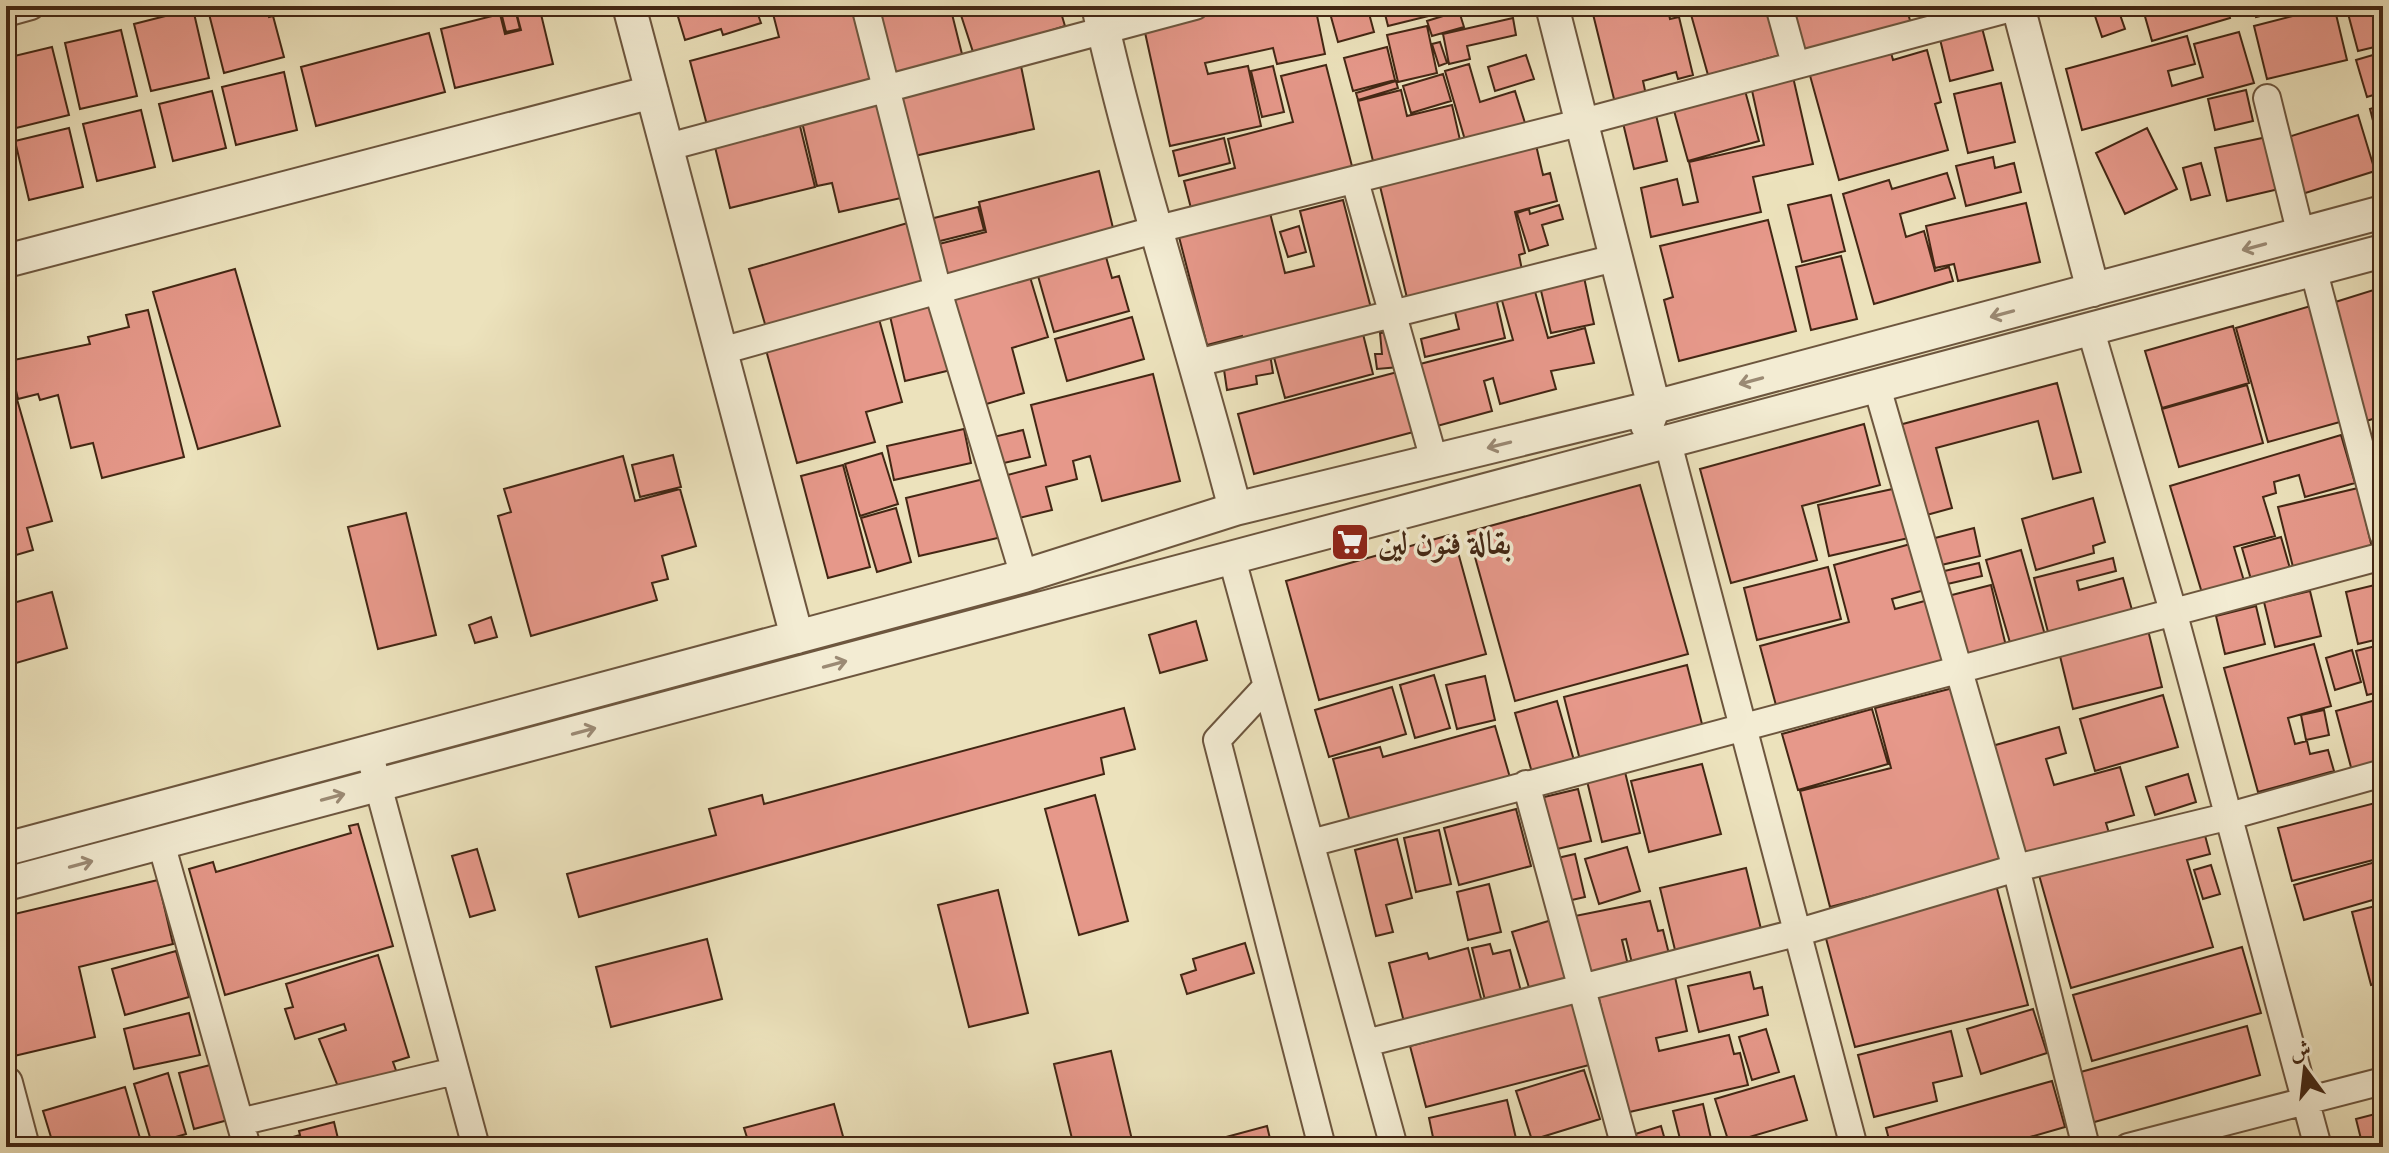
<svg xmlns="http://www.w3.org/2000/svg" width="2389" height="1153" viewBox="0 0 2389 1153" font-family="'Gentium Book Plus',Amiri,serif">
<rect width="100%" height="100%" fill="#ece2bc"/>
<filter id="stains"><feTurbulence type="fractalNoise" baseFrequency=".0025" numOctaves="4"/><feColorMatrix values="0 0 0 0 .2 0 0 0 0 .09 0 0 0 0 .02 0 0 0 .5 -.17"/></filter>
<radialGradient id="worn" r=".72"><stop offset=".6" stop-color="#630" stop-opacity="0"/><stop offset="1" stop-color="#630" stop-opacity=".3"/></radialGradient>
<!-- building -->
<path fill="#e6988a" stroke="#432714" stroke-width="2" d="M207,6H266L269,17L273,16L284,57L224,73Z
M690,6H755L761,23L723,35L721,29L685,40L676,10Z
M771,6H854L874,79L707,125L690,61L779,37Z
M875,6H922L924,12L950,6L963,58L893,76Z
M958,6H1059L1065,26L974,55Z
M1225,6H1315L1325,54L1277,64L1273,48L1205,63L1208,74L1248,66L1261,126L1170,146L1144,28L1226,10Z
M1328,6H1367L1374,32L1338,42Z
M1383,6H1461V8L1388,26Z
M1591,6H1667L1670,19L1679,17L1693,75L1678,79L1676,72L1643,81L1646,95L1615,103Z
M1707,6H1770L1784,54L1708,75L1690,11Z
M1788,6H1906L1911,24L1800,53Z
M1925,6H1948L1927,13Z
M2117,6L2125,29L2102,37L2092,7Z
M2142,6H2227L2230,18L2152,41Z
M2253,6H2334L2347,60L2267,79L2254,26L2304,13L2302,6L2256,17Z
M2346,6H2374L2383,45L2358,51Z
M193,9L209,78L151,91L134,24Z
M540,10L553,64L455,88L441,29L500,14L505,34L521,30L517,15Z
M1459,11L1464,27L1432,36L1427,21Z
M516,13L520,29L506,32L502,16Z
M1513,18L1516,35L1467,46L1470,59L1449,64L1443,34Z
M1981,24L1993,70L1950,81L1939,35Z
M1427,26L1437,73L1398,82L1387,35Z
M121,30L137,96L80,109L65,43Z
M2239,32L2254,83L2082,130L2066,69L2187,36L2195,64L2168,71L2172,86L2203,77L2194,44Z
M429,33L445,92L316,126L301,67Z
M1440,42L1447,63L1439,66L1432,44Z
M52,47L69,115L8,130L6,58Z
M1387,47L1395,80L1353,91L1344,58Z
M1890,49L1893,60L1927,50L1941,102L1935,104L1948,150L1839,180L1809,72Z
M2383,52V92L2367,97L2356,60Z
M1526,55L1534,79L1495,91L1488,67Z
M1469,64L1480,102L1515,91L1525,123L1465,140L1445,71Z
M1326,65L1354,174L1193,216L1184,181L1235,168L1228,139L1293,122L1281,76Z
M1021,66L1034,129L910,157L896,94Z
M1273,66L1284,112L1262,117L1251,71Z
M284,72L297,130L236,145L222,87Z
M1443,74L1451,101L1411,113L1403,86Z
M1793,77L1813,164L1753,177L1761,212L1651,237L1641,188L1677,179L1683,205L1698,202L1689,162L1764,145L1751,86Z
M1396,81L1398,88L1358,100L1356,93Z
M2001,83L2015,142L1968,153L1954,94Z
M1744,87L1759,141L1688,161L1673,107Z
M1401,90L1407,116L1452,105L1460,140L1373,161L1358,101Z
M2246,90L2253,121L2215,130L2208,99Z
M212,91L226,148L173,161L159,104Z
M879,104L901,198L839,212L832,183L817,186L802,122Z
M2383,105V160L2370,109Z
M141,110L155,167L97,181L83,124Z
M1656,115L1667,161L1634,169L1623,123Z
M2358,115L2375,171L2299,195L2282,139Z
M799,122L815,187L730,208L714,143Z
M69,128L83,187L29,200L15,141Z
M2147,128L2177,189L2125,214L2096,153Z
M2267,137L2279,189L2227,201L2215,148Z
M1224,138L1230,163L1179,176L1173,151Z
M1536,145L1543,175L1550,173L1557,201L1515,212L1525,253L1519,255L1523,275L1408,302L1379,182Z
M1993,157L1995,168L2014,163L2021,192L1966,206L1956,166Z
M2201,163L2210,195L2191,200L2183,168Z
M1099,171L1114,232L947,275L939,244L986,232L979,202Z
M1947,173L1955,198L1900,214L1906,237L1924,231L1935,271L1949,267L1953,281L1874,304L1843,194L1889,180L1892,189Z
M6,175L14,206L6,208Z
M1831,195L1845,251L1802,262L1788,205Z
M1343,200L1372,312L1244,345L1242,336L1207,345L1179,237L1270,213L1285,273L1314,266L1300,211Z
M2026,203L2040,262L1958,281L1954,264L1935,268L1926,226Z
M1559,205L1563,219L1542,225L1548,245L1529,251L1517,213L1529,209L1530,214Z
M978,207L984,230L936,242L930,219Z
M1768,220L1796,331L1679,361L1664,300L1673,297L1660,246Z
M911,222L929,285L767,331L749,269Z
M1299,226L1306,252L1288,257L1280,232Z
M1841,256L1857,319L1811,330L1796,267Z
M1106,257L1112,278L1119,276L1129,311L1054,332L1038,276Z
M1582,268L1594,324L1551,333L1538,278Z
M235,269L280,426L198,449L153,292Z
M1030,277L1048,337L1012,348L1024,393L983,405L948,301Z
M2383,287V416L2366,421L2329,304Z
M1534,288L1548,338L1585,328L1594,363L1551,371L1556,389L1500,404L1493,378L1484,381L1492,411L1437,426L1420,364L1513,340L1501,297Z
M1495,294L1505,338L1425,357L1421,339L1459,329L1453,304Z
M936,305L951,370L905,381L890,316Z
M2314,305L2347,420L2268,442L2236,328Z
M148,310L184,457L102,478L93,443L71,448L58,395L40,400L38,394L18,399L9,361L90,344L88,337L129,327L126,315Z
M1132,317L1144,359L1067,381L1055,339Z
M879,319L902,402L866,412L875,442L797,463L766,350Z
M1361,326L1373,374L1285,398L1272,350Z
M2233,326L2249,383L2162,408L2145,351Z
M1395,332L1399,367L1377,369L1375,354H1382L1380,333Z
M1270,354L1273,373L1256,376L1257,384L1227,390L1223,363Z
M6,361L52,521L27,528L33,550L6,558Z
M1405,370L1421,430L1254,474L1238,414Z
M1153,374L1180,481L1102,501L1090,456L1073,461L1077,479L1046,487L1052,510L1011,520L1000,477L1046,465L1031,405Z
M2057,383L2081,472L2053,479L2038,421L1936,448L1952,508L1923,516L1899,425Z
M2247,385L2263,443L2179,467L2162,409Z
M1864,424L1880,485L1802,506L1817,560L1731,583L1700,469Z
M964,429L971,463L894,480L887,446Z
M1023,430L1030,457L995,465L989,438Z
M2383,431V482L2374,485L2360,438Z
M2341,435L2355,483L2305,497L2299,475L2274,482L2276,493L2263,497L2275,536L2234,547L2244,581L2202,593L2170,486Z
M882,453L898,504L860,516L845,464Z
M673,455L681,487L640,497L632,465Z
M623,456L635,501L680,489L696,546L662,556L668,579L652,583L657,600L531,636L498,516L511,512L504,489Z
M843,465L870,567L828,578L801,476Z
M988,478L1002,537L919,556L906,498Z
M1640,485L1688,654L1515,701L1468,532Z
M1902,487L1913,537L1829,556L1818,505Z
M2358,488L2373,552L2294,571L2278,507Z
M2093,498L2105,542L2093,546L2094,553L2036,570L2022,519Z
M896,508L911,562L877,572L861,518Z
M406,513L436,635L378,649L348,527Z
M1974,528L1980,556L1937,566L1931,539Z
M1453,534L1486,654L1319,700L1286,581Z
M2281,537L2291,572L2252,583L2242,548Z
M1914,543L1928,589L1892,599L1895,609L1932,599L1949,662L1777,709L1760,646L1849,622L1834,565Z
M2021,550L2045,635L2011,646L1986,560Z
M2113,558L2116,571L2077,581L2079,590L2123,578L2132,610L2048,632L2034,578Z
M1979,563L1982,576L1943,585L1940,572Z
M1828,567L1841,619L1757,640L1744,588Z
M2383,583V638L2358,644L2346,592Z
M1991,585L2006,646L1963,656L1948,596Z
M2310,591L2321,636L2275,647L2264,602Z
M52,592L67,648L6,666V605Z
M2256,606L2265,644L2225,654L2216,616Z
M491,617L497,637L475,643L469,625Z
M1196,621L1207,660L1160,673L1149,635Z
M2148,630L2162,687L2073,709L2059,652Z
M2314,644L2331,706L2288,718L2295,744L2307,741L2310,754L2328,750L2334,771L2258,792L2224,668Z
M2383,644V691L2367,695L2356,651Z
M2352,650L2361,682L2335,690L2326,658Z
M1687,665L1703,728L1580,760L1564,697Z
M1434,675L1450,728L1415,738L1400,685Z
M1485,676L1495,720L1457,729L1446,685Z
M1392,687L1406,734L1329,757L1315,710Z
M1957,687L2002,862L1830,907L1800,791L1891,768L1875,708Z
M2163,695L2178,747L2095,771L2080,719Z
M2383,698V763L2352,771L2336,711Z
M1557,701L1575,764L1533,776L1515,713Z
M1124,708L1135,749L1101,758L1104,774L579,917L567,874L716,835L709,809L762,795L764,804Z
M1872,709L1888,764L1798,790L1782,734Z
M2324,710L2329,735L2306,740L2301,715Z
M1495,726L1511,781L1351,825L1333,759L1380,747L1383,757Z
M2059,727L2066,753L2046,759L2054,785L2120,767L2134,815L2106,823L2109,833L2024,858L1992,746Z
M1702,764L1721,834L1649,852L1631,781Z
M1625,772L1640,833L1602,842L1587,781Z
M2188,774L2196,802L2155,815L2146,787Z
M1578,789L1591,841L1553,850L1540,798Z
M1095,795L1128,921L1079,935L1045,809Z
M2383,801V865L2381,858L2292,881L2278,828Z
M1516,809L1531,866L1459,885L1444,828Z
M358,824L393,946L225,995L189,869L213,862L216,872L351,833L349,826Z
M2203,828L2210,854L2187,860L2213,947L2071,988L2039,875Z
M1439,830L1451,884L1416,892L1404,838Z
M1397,839L1412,898L1386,905L1393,932L1376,936L1355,850Z
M1627,847L1640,891L1599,904L1585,859Z
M477,849L495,910L470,917L452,856Z
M1575,854L1585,897L1563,902L1553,859Z
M2379,861L2383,897L2304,920L2294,885Z
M2211,865L2220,894L2203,899L2194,870Z
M1746,868L1762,933L1676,954L1660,888Z
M158,880L173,944L79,967L95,1037L14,1056L6,1024V916Z
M1489,884L1501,932L1468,940L1457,892Z
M1996,885L2028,1005L1855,1047L1824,931Z
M998,890L1028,1013L969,1027L938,905Z
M1650,901L1658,931L1663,930L1670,958L1633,967L1626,939L1622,940L1628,965L1584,976L1570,917Z
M2383,904V982L2371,985L2352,912Z
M1555,919L1573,980L1531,994L1512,932Z
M707,939L722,999L611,1027L596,967Z
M1245,943L1254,973L1187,994L1181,975L1196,970L1193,959Z
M1490,944L1493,954L1510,950L1522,995L1486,1004L1472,948Z
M2242,947L2261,1013L2092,1061L2073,995Z
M1468,948L1483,1006L1405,1026L1389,963L1427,953L1429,959Z
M176,951L189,997L125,1015L112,969Z
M378,955L409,1057L393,1062L398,1076L341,1094L319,1039L346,1030L344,1024L295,1039L285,1009L293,1007L286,984Z
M1750,972L1754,989L1762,987L1768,1015L1699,1032L1688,986Z
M1675,977L1687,1031L1656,1038L1659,1051L1729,1035L1734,1054L1740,1053L1748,1085L1625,1113L1598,994Z
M1576,1002L1593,1064L1426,1107L1410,1046Z
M2033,1009L2047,1053L1981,1074L1967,1029Z
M189,1013L200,1055L134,1069L124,1029Z
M2247,1026L2260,1075L2091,1123L2077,1073Z
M1766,1029L1779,1072L1752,1080L1739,1037Z
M1951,1031L1962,1076L1933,1083L1937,1101L1874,1117L1858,1055Z
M1111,1051L1133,1144L1074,1147L1054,1064Z
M218,1063L232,1119L194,1129L179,1073Z
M1584,1070L1600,1119L1532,1140L1516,1091Z
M168,1073L186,1134L152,1144L134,1084Z
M1794,1076L1807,1120L1729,1143L1715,1099Z
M2052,1081L2065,1127L1995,1147H1891L1886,1128Z
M125,1087L142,1145L54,1147L43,1111Z
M1507,1100L1518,1147H1435L1429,1118Z
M834,1104L846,1147H750L744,1128Z
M1703,1104L1713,1147H1682L1673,1111Z
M2383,1112V1147H2363L2356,1119Z
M334,1122L340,1147H258L300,1135L299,1131Z
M1267,1126L1272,1147H1189Z
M1661,1126L1667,1147H1632L1629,1136Z
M710,1140L712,1147H684Z
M1610,1140L1611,1147H1580Z"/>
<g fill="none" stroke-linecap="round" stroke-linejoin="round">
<!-- minor casing -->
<g stroke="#6d563e" stroke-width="30">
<path id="minor" d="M865,6L938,291L1024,576
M1779,6L1795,64
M6,13L31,6
M2267,98L2301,235
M668,147L1195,6
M1355,181L1434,460
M2313,268L2383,534
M2091,331L2173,611L2318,1147
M721,351L1154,230L1579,123L2019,6
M1197,363L1615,258
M1877,387L2016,868L2086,1147
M1668,443L1854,1147
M1232,559L1394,1147
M1267,686L1217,740L1322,1147
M369,752L476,1147
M1526,784L1625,1147
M161,843L247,1147
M1311,843L2383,556
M1366,1043L1796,933L2016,868L2226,817L2383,773
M240,1122L455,1071
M2128,1147L2383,1081"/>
</g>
<!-- tertiary casing -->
<g stroke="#6d563e" stroke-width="36">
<path id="tertiary" d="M629,6L797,637
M1098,6C1136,176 1191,340 1235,509
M1552,6L1654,407L1647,425
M2018,6L2093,290
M6,261L652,92
M6,849L1024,576L1235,509L1654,407L2383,212
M6,884L2383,251
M6,1083L23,1147"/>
</g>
<!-- minor -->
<use href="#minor" stroke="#f3ecd3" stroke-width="26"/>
<!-- tertiary -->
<use href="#tertiary" stroke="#f3ecd3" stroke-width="32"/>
</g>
<!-- one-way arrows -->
<defs><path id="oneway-shaft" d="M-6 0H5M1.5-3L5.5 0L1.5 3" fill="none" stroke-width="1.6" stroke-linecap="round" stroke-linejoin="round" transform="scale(2)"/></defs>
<g stroke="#9b8a74">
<use href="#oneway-shaft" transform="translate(2254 247) rotate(165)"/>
<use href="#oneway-shaft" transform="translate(2002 314) rotate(165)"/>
<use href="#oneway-shaft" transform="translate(1751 381) rotate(165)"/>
<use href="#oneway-shaft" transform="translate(1499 445) rotate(166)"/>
<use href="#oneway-shaft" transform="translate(835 664) rotate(-15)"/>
<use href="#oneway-shaft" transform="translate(584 731) rotate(-15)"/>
<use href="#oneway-shaft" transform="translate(333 797) rotate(-15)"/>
<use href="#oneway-shaft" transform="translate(81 864) rotate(-15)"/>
</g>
<!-- icons -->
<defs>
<g id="supermarket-square" transform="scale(2)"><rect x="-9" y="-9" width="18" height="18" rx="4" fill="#8f2418" stroke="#f3ecd3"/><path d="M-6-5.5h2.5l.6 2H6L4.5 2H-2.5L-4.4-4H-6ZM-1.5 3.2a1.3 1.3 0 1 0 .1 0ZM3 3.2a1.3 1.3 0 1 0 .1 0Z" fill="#fff"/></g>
</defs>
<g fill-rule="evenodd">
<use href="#supermarket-square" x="1350" y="542"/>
</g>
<g text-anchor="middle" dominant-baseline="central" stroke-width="7" stroke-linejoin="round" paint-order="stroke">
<!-- poi labels -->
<g font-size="32" font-weight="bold" fill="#432714" stroke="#f3ecd3" text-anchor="start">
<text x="1378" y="542">بقالة فنون لين</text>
</g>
</g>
<!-- margin -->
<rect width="2389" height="1153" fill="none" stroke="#ece2bc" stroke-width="32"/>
<rect x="8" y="8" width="2373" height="1137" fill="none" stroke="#432714" stroke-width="4"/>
<rect x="16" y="16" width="2357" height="1121" fill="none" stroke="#432714" stroke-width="2"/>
<!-- north arrow -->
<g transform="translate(2305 1069) rotate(345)" stroke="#f3ecd3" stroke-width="6" paint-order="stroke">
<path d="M0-6L14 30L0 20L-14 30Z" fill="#432714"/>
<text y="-12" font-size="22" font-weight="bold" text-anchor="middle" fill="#432714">ش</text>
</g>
<rect width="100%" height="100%" filter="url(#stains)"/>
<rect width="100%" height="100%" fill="url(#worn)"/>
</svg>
